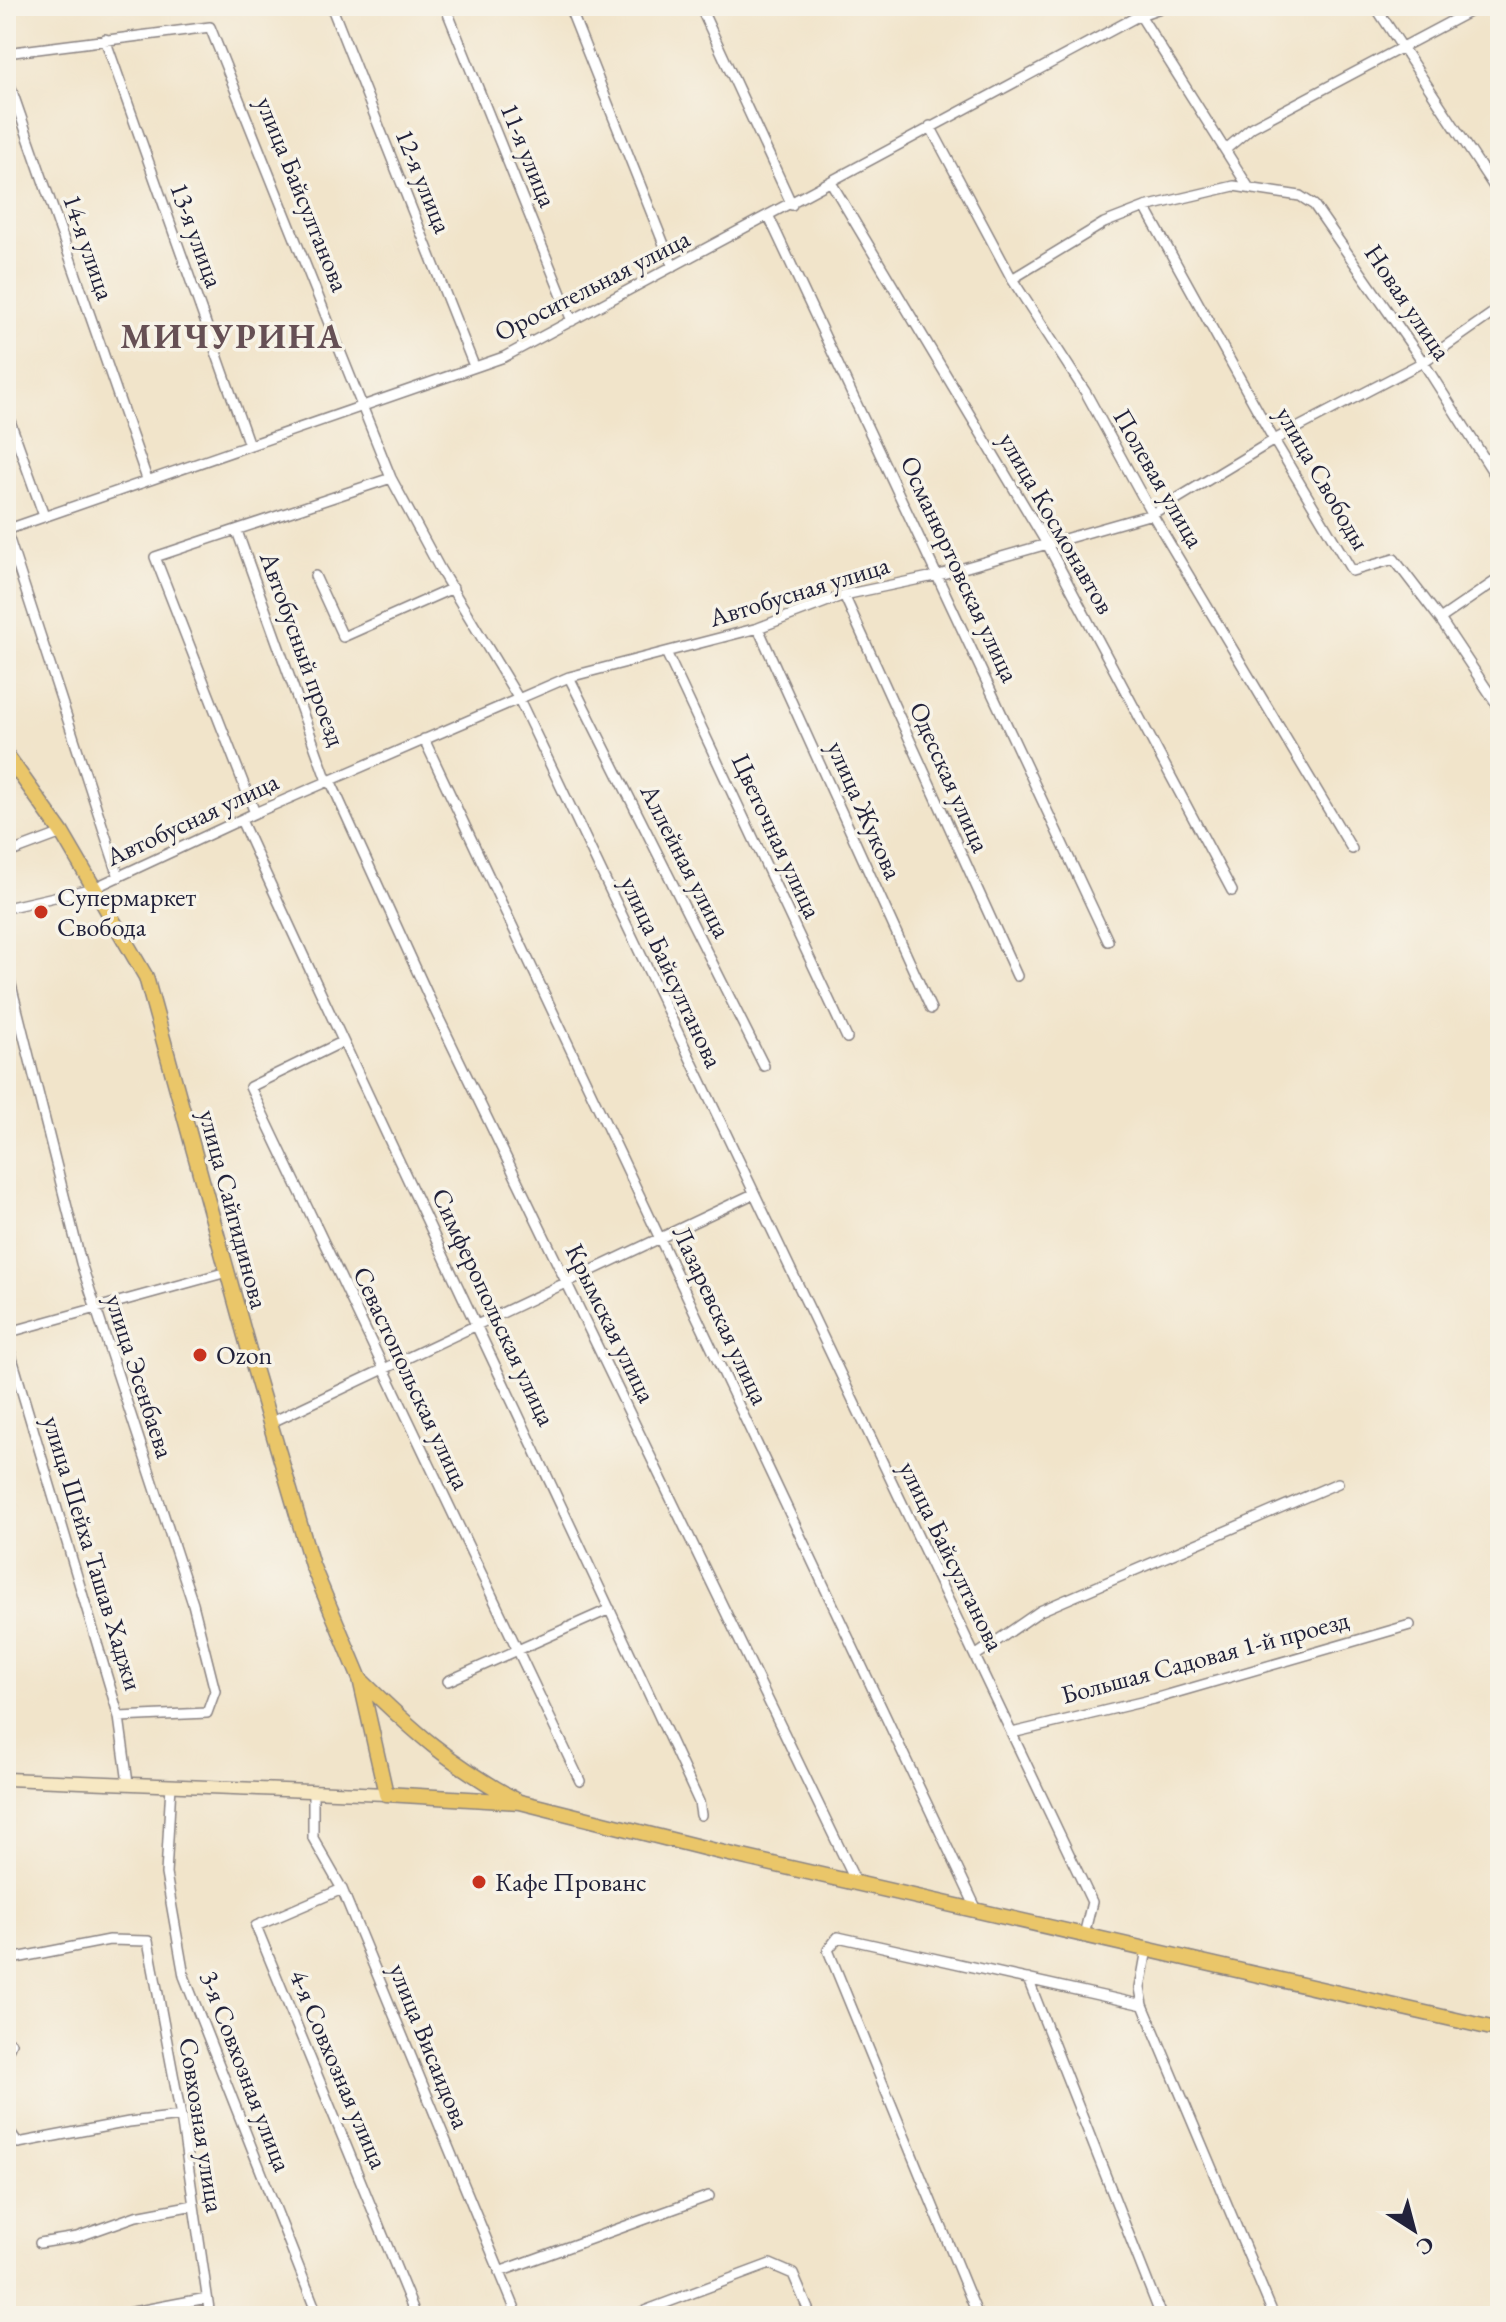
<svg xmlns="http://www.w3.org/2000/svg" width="1506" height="2322" viewBox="0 0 1506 2322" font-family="'EB Garamond',serif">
<rect width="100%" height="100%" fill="#f7f3e8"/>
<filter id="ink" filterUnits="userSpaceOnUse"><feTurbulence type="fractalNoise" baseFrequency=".0125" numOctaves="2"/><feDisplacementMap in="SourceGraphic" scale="16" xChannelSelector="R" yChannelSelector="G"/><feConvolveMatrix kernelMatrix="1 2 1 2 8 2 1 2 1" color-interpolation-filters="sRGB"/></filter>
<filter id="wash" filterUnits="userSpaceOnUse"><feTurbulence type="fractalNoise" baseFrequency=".006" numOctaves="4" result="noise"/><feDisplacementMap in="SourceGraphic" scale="32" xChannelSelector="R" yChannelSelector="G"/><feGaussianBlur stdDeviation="1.8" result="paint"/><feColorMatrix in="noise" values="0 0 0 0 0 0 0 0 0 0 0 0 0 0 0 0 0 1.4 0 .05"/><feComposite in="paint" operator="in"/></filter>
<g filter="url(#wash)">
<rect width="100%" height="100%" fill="#f1e4ca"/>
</g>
<g filter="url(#ink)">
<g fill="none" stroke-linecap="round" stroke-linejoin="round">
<!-- minor casing -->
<g stroke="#8a8382" stroke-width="12">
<path id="minor" d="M445,6L572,321
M569,6L673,267
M700,6L792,205
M1375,6L1500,196
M334,13L474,366
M1140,15L1249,188
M105,39L249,445
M6,53L210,27L391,478L440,569L520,701L1092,1902L1084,1935
M6,74L147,479
M930,126L1012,279L1086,393L1152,514L1352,849
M1225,150L1252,127L1480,6
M832,184L1047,544L1232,891
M1145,207L1274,440L1352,571L1394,559L1440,619L1500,709
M769,217L1108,941
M1012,279L1104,223L1145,207L1234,186L1300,196L1314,205L1423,362L1500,483
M6,410L44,516
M6,530L504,357L1140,15L1166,6
M6,530L119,877
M237,531L327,781
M315,576L343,637L453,588
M844,595L1017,976
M1440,619L1500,578
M758,628L931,1009
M666,652L847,1038
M569,677L764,1066
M424,739L977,1910
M330,780L432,1004L856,1882
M255,813L155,557L391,478
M241,820C391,1149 548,1474 699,1802L701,1815
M6,854L62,833
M6,908L94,888L255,813L569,677L758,628L844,595L939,575L1152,514L1274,440L1423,362L1500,308
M6,965L81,1263L193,1604L215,1691L207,1713L119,1717
M342,1042L250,1087L580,1781
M6,1333L227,1272
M6,1338L119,1717L128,1783
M270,1423L753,1194
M975,1656L1040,1611L1338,1483
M448,1681L610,1609
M1012,1733L1154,1699L1410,1625
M171,1785L166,1874L184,1976L318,2316
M313,1792V1838L342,1889L518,2316
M342,1889L256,1926L416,2316
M1147,1949L1140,1988L1143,2005L1274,2316
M6,1960L109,1940L148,1941L181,2116L210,2316
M1028,1979L1161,2316
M6,2054L11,2043
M6,2117L8,2129L18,2143L129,2122L181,2116
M40,2243L77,2237L136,2216L194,2205
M499,2272L709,2196
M112,2316L207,2298
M631,2316L770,2264L793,2274L811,2316
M978,2316L828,1950L838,1937L1143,2005"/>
</g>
<!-- secondary casing -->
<g stroke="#8a8382" stroke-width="15">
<path id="secondary" d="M6,1779L386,1794"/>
</g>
<!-- primary casing -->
<g stroke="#8a8382" stroke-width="17">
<path id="primary" d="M6,754L62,833L146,977L253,1365L312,1565L360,1679L386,1794L520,1802L716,1851L1500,2030
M360,1679C414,1732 449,1763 516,1800"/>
</g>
<!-- minor -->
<use href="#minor" stroke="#fff" stroke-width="9"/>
<!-- secondary -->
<use href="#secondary" stroke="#f7e8c3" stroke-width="12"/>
<!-- primary -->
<use href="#primary" stroke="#eac669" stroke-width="14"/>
</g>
</g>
<!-- markers -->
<g fill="#c8321e" stroke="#f7f3e8" stroke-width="3">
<circle cx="41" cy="912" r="8"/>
<circle cx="200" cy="1355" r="8"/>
<circle cx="479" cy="1882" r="8"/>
</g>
<g text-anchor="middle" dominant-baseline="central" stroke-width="7" stroke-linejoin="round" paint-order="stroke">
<!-- street labels -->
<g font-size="26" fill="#22223b" stroke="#f7f3e8">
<text transform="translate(529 155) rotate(68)">11-я улица</text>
<text transform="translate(424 181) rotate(68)">12-я улица</text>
<text transform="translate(303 194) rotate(68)">улица Байсултанова</text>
<text transform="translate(197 235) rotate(70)">13-я улица</text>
<text transform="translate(89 247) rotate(71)">14-я улица</text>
<text transform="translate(592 285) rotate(-27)">Оросительная улица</text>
<text transform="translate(1408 302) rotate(56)">Новая улица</text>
<text transform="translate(1159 478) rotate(60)">Полевая улица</text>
<text transform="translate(1323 478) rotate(60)">улица Свободы</text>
<text transform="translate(1057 523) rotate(60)">улица Космонавтов</text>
<text transform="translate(960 569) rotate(65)">Османюртовская улица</text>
<text transform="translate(799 591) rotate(-17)">Автобусная улица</text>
<text transform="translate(303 649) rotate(70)">Автобусный проезд</text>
<text transform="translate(950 777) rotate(66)">Одесская улица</text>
<text transform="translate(865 810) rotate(66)">улица Жукова</text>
<text transform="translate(192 819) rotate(-25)">Автобусная улица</text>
<text transform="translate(777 836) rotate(65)">Цветочная улица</text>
<text transform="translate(686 861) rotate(63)">Аллейная улица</text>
<text transform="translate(672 972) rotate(65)">улица Байсултанова</text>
<text transform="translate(234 1209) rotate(75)">улица Сайгидинова</text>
<text transform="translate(494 1307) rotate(65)">Симферопольская улица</text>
<text transform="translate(721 1315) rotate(65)">Лазаревская улица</text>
<text transform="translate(611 1323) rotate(64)">Крымская улица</text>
<text transform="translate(140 1376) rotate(72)">улица Эсенбаева</text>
<text transform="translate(412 1378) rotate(65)">Севастопольская улица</text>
<text transform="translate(93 1553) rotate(73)">улица Шейха Ташав Хаджи</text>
<text transform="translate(952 1556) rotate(64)">улица Байсултанова</text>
<text transform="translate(1205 1657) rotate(-15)">Большая Садовая 1-й проезд</text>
<text transform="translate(430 2046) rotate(68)">улица Висаидова</text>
<text transform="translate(339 2069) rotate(67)">4-я Совхозная улица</text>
<text transform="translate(246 2071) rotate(69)">3-я Совхозная улица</text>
<text transform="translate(202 2125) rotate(81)">Совхозная улица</text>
</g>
<!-- poi labels -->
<g font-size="26" fill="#22223b" stroke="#f7f3e8" text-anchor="start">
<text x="57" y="897">Супермаркет<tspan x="57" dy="30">Свобода</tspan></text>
<text x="216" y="1355">Ozon</text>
<text x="495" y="1882">Кафе Прованс</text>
</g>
<!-- district labels -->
<g font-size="34" font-weight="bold" letter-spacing="2" fill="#665055" stroke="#f7f3e8">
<text x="232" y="336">МИЧУРИНА</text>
</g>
</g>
<!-- margin -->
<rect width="1506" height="2322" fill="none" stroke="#f7f3e8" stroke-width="32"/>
<!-- north arrow -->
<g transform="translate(1414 2230) rotate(144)" stroke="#f7f3e8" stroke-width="6" paint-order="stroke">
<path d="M0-6L14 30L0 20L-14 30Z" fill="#22223b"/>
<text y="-12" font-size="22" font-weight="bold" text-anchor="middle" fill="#22223b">С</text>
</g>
</svg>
